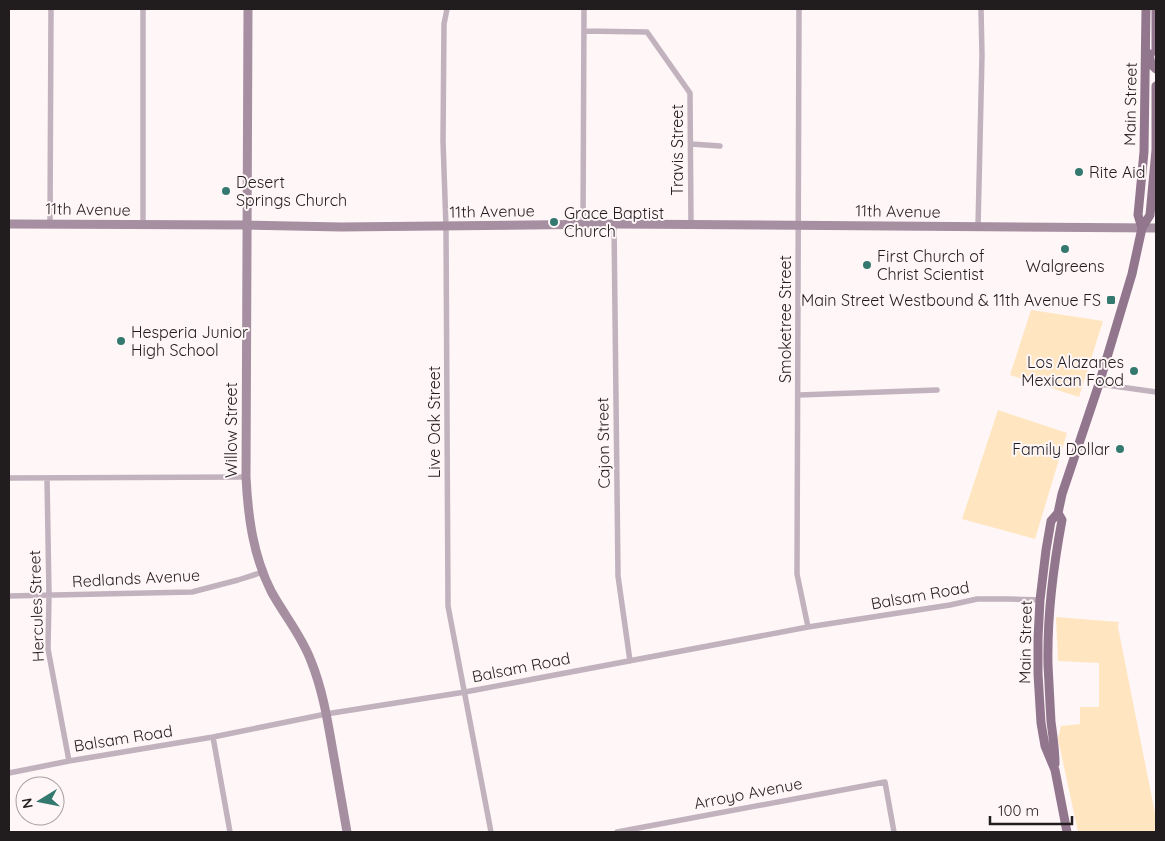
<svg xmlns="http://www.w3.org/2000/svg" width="1165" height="841" viewBox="0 0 1165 841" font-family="Quicksand,sans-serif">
<rect width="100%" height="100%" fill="#fff6f7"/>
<!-- green -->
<path fill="#ffe6c1" d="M1031,310L1103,321L1079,397L1010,375Z
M998,410L1067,433L1035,539L962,519Z
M1056,617L1119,622L1118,627L1156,818V832H1078L1058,739L1061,726L1080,724V707H1099V663L1058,661Z"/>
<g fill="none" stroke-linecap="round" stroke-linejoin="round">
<!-- street -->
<path stroke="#c2b2be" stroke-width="5.5" d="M447,9L444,24L443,141L446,227L448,606L491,832
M799,9L797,574L808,627
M584,31L647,32L690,93L691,225
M691,144L720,146
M50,224L51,9
M614,224L618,576L630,661
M143,225V9
M583,225L584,9
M978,227L982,55L981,9
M1099,384L1156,392
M799,395L937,390
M9,478L246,477
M47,478L49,595L48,649L69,761
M9,596L192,592L238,580L263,572
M213,737L230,832
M9,773L69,761L213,737L326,714L465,692L808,627L950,605L977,599H1008L1040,600
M617,832L885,782L894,832"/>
<!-- secondary -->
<path stroke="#a68fa1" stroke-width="9" d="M248,9L246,477C248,517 253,555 271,591C284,615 302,636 311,661C322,688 327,717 332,746C337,775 342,803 347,832
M9,224L247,225L341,227L614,224L1156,228"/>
<!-- primary -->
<path stroke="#92768d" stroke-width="9" d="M1156,9V51
M1150,54C1149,60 1151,65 1156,69
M1142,228L1138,215L1144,152L1146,9
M1055,764C1055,750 1053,736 1051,722C1050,703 1049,684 1048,665C1047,616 1053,568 1062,520L1058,513
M1067,832L1055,770L1045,746L1041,723L1038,674V638L1040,600L1046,550L1051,521L1058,513L1062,494L1099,384L1132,274L1142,228L1150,215L1156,150V86"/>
</g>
<!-- markers -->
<g fill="#347970" stroke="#fff6f7" stroke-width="2">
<circle cx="1079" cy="172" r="5"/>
<circle cx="226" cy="191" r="5"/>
<circle cx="554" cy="222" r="5"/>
<circle cx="1065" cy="249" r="5"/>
<circle cx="867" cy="265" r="5"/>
<rect x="1106" y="295" width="10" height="10" rx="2.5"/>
<circle cx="121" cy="341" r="5"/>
<circle cx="1134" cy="371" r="5"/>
<circle cx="1120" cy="449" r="5"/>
</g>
<g text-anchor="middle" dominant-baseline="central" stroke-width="4" stroke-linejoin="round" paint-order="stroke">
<!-- street labels -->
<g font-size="16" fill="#211d1e" stroke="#fff6f7">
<text transform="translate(1130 104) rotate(-89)">Main Street</text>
<text transform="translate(677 150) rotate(-90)">Travis Street</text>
<text transform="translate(88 209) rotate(1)">11th Avenue</text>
<text transform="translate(492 211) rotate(-1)">11th Avenue</text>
<text transform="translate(898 211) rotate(1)">11th Avenue</text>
<text transform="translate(785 319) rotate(-90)">Smoketree Street</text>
<text transform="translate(434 422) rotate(-90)">Live Oak Street</text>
<text transform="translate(231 430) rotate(-90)">Willow Street</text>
<text transform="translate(603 443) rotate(-91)">Cajon Street</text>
<text transform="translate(136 578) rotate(-3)">Redlands Avenue</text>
<text transform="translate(920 595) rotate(-10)">Balsam Road</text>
<text transform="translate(36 606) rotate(-92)">Hercules Street</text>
<text transform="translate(1025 642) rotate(-89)">Main Street</text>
<text transform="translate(521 667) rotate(-11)">Balsam Road</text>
<text transform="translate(123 738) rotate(-9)">Balsam Road</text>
<text transform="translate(748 793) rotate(-11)">Arroyo Avenue</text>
</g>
<!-- poi labels -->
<g font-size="16" fill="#211d1e" stroke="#fff6f7" text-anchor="start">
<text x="1089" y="172">Rite Aid</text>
<text x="236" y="182">Desert<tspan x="236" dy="18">Springs Church</tspan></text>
<text x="564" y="213">Grace Baptist<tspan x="564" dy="18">Church</tspan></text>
<text x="877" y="256">First Church of<tspan x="877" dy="18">Christ Scientist</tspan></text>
<text x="1065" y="266" text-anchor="middle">Walgreens</text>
<text x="1101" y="300" text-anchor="end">Main Street Westbound &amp; 11th Avenue FS</text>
<text x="131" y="332">Hesperia Junior<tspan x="131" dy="18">High School</tspan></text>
<text x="1124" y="362" text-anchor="end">Los Alazanes<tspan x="1124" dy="18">Mexican Food</tspan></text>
<text x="1110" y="449" text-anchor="end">Family Dollar</text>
</g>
</g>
<!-- border -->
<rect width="1165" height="841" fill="none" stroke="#211d1e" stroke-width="20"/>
<!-- north arrow -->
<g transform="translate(40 801) rotate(260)"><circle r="24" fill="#fff6f7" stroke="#a69fa0"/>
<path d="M0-4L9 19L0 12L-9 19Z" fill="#347970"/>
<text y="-8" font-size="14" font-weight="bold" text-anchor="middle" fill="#211d1e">N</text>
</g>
<!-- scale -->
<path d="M990 816v8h82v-8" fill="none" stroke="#211d1e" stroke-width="2.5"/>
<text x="998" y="816" font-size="15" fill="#211d1e" stroke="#fff6f7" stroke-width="4" paint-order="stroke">100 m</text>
</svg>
